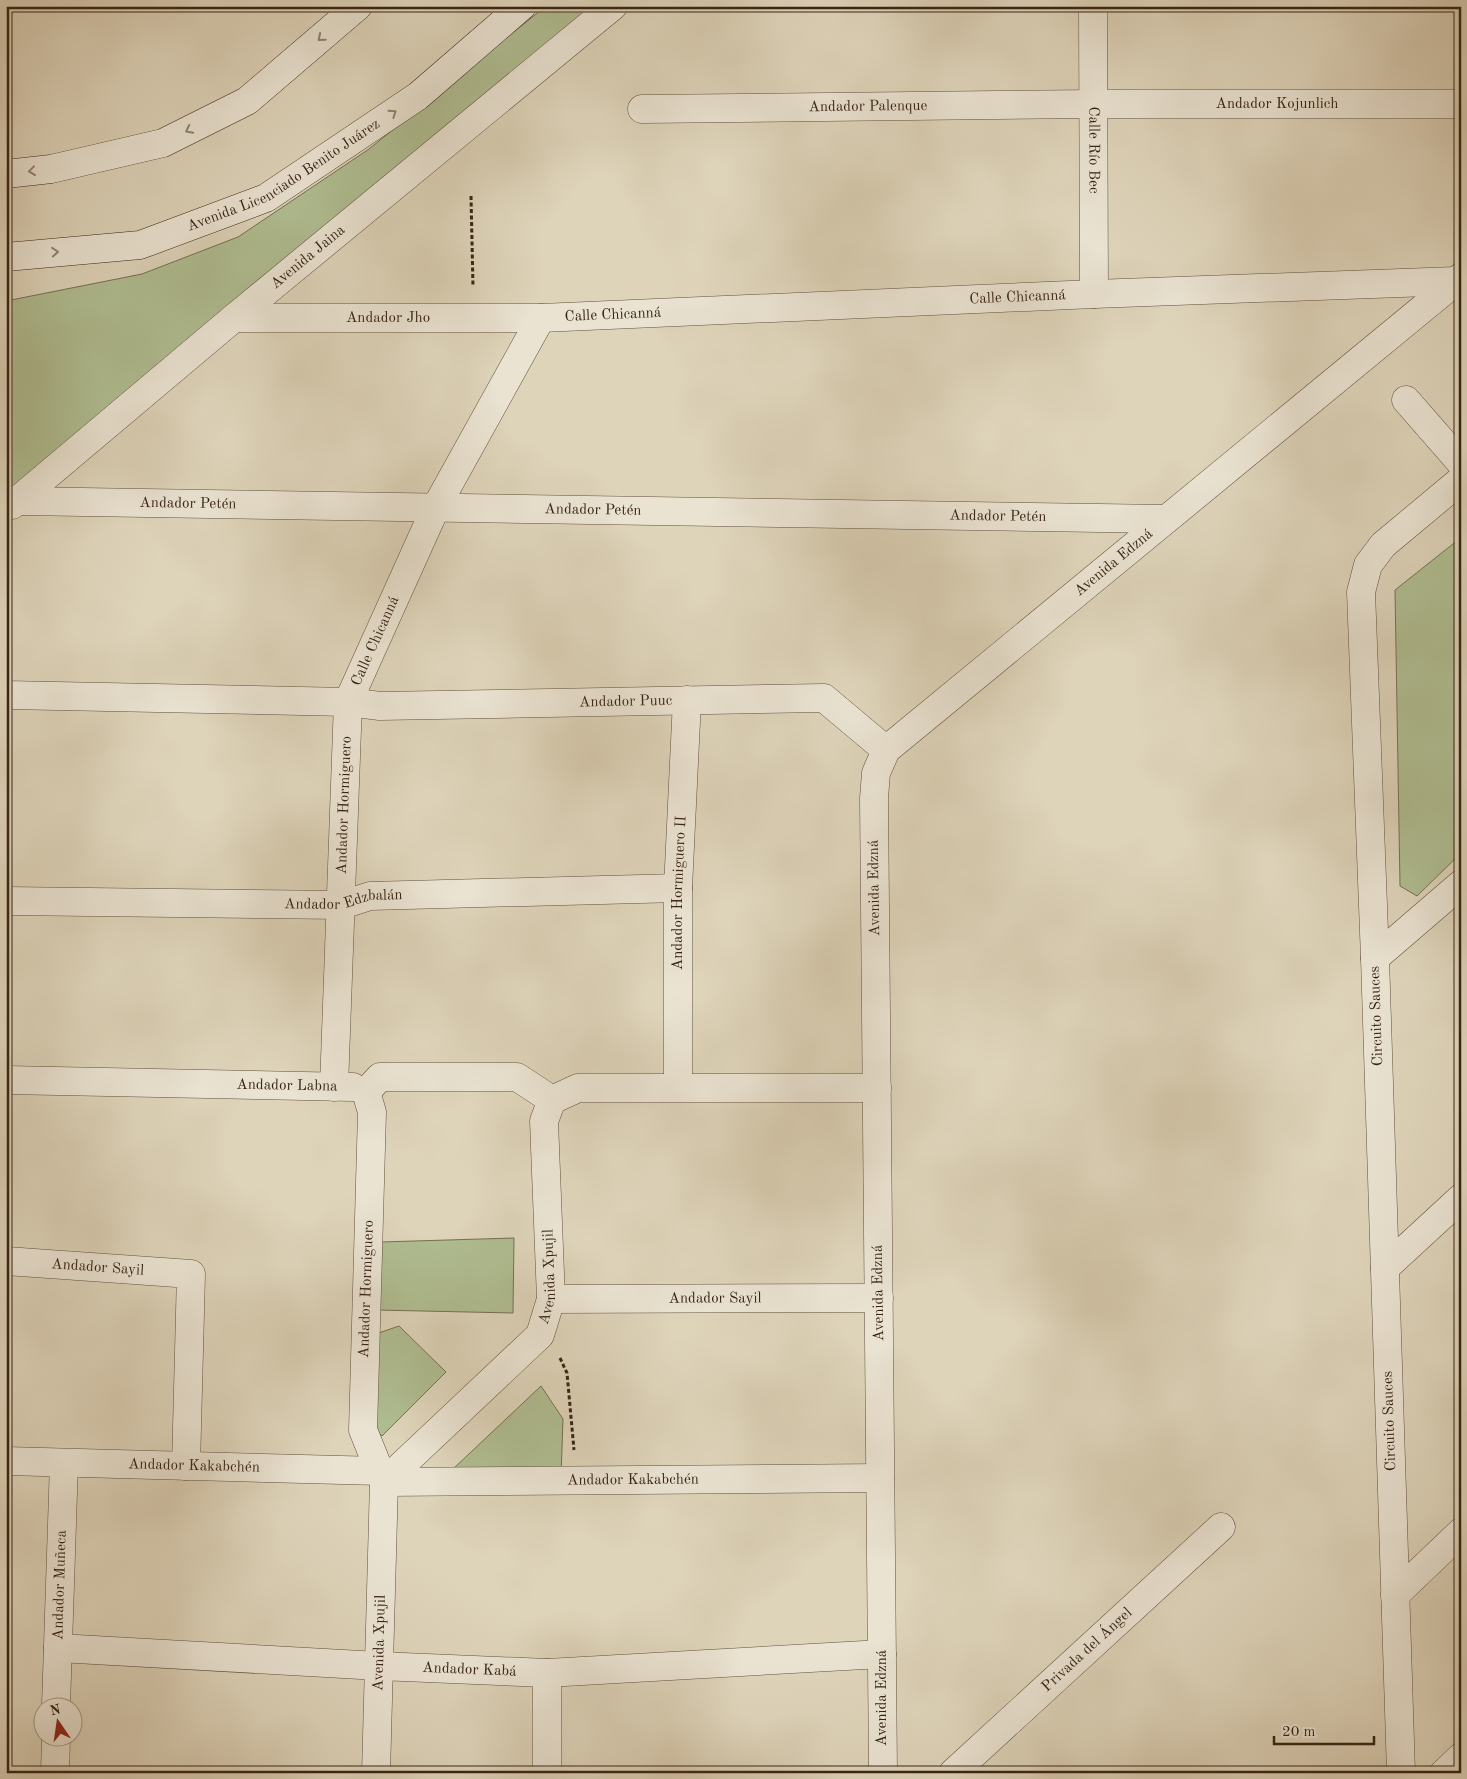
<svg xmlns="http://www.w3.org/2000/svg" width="1467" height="1779" viewBox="0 0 1467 1779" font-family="'Old Standard TT',serif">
<rect width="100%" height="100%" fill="#ded4ba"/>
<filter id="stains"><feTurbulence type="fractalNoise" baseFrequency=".004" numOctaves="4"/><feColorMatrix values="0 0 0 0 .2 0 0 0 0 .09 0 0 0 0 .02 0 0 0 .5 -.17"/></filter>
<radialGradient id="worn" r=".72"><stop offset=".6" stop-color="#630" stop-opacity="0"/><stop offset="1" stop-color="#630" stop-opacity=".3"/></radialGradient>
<!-- green -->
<path fill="#afbd91" stroke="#747053" d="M546,6H595L6,500V301L142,274L238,237L369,149Z
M1458,540L1461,542V853L1417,896L1400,886L1395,590Z
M514,1238L513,1313L377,1310L381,1242Z
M399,1326L446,1372L382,1436L366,1420L370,1336Z
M541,1386L563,1419L561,1478L436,1485Z"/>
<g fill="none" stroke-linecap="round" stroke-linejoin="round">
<!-- street casing -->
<g stroke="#62503e" stroke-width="29">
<g id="street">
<path id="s1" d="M1093,6L1094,294"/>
<path id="s2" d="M642,109L1094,104H1461"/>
<path id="s3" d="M234,318H541L1094,294L1456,281"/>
<path d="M1406,400L1461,463"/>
<path id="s4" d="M19,501L1166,519"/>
<path id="s5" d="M12,505L234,318L613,6"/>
<path id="s6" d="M6,695L348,702L380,706L824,698L886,750"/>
<path id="s7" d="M6,901L342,905L370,896L678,888"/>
<path d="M1375,958L1461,884"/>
<path id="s8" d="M6,1080L353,1087"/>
<path id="s9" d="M334,1087L348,702L435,509L541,318"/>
<path id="s10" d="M678,1087V888L687,700"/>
<path id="s11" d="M366,1092L372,1112L363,1430L384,1482L880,1478"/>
<path d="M366,1092L380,1077H517L552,1100"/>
<path id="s12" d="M6,1261L191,1274L186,1466"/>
<path d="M1385,1268L1461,1198"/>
<path id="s13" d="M551,1299L879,1298"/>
<path id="s14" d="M6,1461L380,1471"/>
<path d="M1395,1595L1461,1532"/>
<path id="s15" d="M58,1648L379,1666L547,1673L882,1654"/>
<path d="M547,1673V1773"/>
<path id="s16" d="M56,1706L64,1463"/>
<path d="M55,1773L56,1736"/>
<path id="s17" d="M376,1773L384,1482L540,1335L551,1299L544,1121L552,1100L578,1088H877"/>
<path id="s18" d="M883,1773L874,798L876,773L886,750L1461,277"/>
<path id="s19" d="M953,1773L1221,1527"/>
<path d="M1401,1773L1375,958L1361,592L1368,565L1383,545L1461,480"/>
<path d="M1444,1773L1461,1757"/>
</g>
</g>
<!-- secondary casing -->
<g stroke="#382415" stroke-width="29">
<g id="secondary">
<path d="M6,174L51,169L163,143L247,101L358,6"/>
<path id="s20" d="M6,257L140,245L266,198L418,96L522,6"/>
</g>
</g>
<!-- path -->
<path stroke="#382415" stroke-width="3" stroke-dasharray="4 2.5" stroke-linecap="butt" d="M471,196L473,287
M560,1358L567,1373L574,1450"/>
<!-- street -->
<use href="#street" stroke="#eae3d2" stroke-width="28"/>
<!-- secondary -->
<use href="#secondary" stroke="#eae3d2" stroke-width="28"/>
</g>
<!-- one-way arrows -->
<defs><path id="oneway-chevron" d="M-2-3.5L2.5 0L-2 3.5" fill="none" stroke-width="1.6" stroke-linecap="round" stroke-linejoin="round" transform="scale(1.25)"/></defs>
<g stroke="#918474">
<use href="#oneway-chevron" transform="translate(321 38) rotate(140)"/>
<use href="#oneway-chevron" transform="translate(393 113) rotate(-34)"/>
<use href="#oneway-chevron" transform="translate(189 130) rotate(153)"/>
<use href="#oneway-chevron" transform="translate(32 171) rotate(173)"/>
<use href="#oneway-chevron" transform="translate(55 252) rotate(-5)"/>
</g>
<g text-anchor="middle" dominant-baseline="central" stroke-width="4.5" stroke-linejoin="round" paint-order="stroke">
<!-- street labels -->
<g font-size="15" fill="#382415" stroke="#eae3d2">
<text stroke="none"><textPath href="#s2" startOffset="635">Andador Kojunlich</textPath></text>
<text stroke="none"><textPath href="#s2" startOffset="226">Andador Palenque</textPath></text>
<text stroke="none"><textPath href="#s1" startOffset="144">Calle Río Bec</textPath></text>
<text stroke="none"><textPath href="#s20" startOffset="295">Avenida Licenciado Benito Juárez</textPath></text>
<text stroke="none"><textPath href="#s5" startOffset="386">Avenida Jaina</textPath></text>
<text stroke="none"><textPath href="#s3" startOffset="784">Calle Chicanná</textPath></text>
<text stroke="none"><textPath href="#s3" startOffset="379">Calle Chicanná</textPath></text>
<text stroke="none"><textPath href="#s3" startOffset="154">Andador Jho</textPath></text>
<text stroke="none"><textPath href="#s4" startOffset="169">Andador Petén</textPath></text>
<text stroke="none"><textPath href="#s4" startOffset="574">Andador Petén</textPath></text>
<text stroke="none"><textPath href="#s4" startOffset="979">Andador Petén</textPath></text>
<text stroke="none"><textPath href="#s18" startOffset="1320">Avenida Edzná</textPath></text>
<text stroke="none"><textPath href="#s9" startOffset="452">Calle Chicanná</textPath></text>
<text stroke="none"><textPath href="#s6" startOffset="620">Andador Puuc</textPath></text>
<text stroke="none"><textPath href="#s9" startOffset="282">Andador Hormiguero</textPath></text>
<text transform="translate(875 888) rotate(-91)">Avenida Edzná</text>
<text stroke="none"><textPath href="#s10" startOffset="194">Andador Hormiguero II</textPath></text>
<text stroke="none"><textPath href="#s7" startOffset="338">Andador Edzbalán</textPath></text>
<text transform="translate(1377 1016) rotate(-92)">Circuito Sauces</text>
<text stroke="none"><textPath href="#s8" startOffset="281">Andador Labna</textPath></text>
<text stroke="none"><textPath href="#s12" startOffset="92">Andador Sayil</textPath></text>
<text stroke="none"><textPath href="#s17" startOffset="565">Avenida Xpujil</textPath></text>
<text transform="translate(367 1289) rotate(-88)">Andador Hormiguero</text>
<text transform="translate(879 1293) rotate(-91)">Avenida Edzná</text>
<text stroke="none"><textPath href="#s13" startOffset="164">Andador Sayil</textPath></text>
<text transform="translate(1390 1421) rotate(-92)">Circuito Sauces</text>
<text stroke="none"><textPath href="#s14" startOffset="188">Andador Kakabchén</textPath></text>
<text stroke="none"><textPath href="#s11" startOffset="644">Andador Kakabchén</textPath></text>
<text stroke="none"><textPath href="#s16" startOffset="121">Andador Muñeca</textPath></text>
<text stroke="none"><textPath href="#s17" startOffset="130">Avenida Xpujil</textPath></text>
<text stroke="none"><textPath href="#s19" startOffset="182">Privada del Ángel</textPath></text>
<text stroke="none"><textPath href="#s15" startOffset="412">Andador Kabá</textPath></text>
<text transform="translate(882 1698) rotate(-90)">Avenida Edzná</text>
</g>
</g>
<!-- margin -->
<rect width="1467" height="1779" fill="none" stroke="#ded4ba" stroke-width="25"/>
<rect x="8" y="8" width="1452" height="1764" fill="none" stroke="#382415" stroke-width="2.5"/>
<rect x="12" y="12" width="1442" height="1754" fill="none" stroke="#382415"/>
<!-- north arrow -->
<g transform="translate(58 1722) rotate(347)"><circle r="24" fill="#eae3d2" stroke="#a39786"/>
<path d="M0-4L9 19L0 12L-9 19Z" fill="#8f2418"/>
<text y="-8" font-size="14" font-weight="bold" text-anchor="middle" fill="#382415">N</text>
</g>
<!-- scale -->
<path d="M1274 1736v8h100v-8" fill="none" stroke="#382415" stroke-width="2.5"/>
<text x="1282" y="1736" font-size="15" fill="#382415" stroke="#eae3d2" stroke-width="4" paint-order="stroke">20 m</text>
<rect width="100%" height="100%" filter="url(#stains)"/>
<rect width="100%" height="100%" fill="url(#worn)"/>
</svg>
